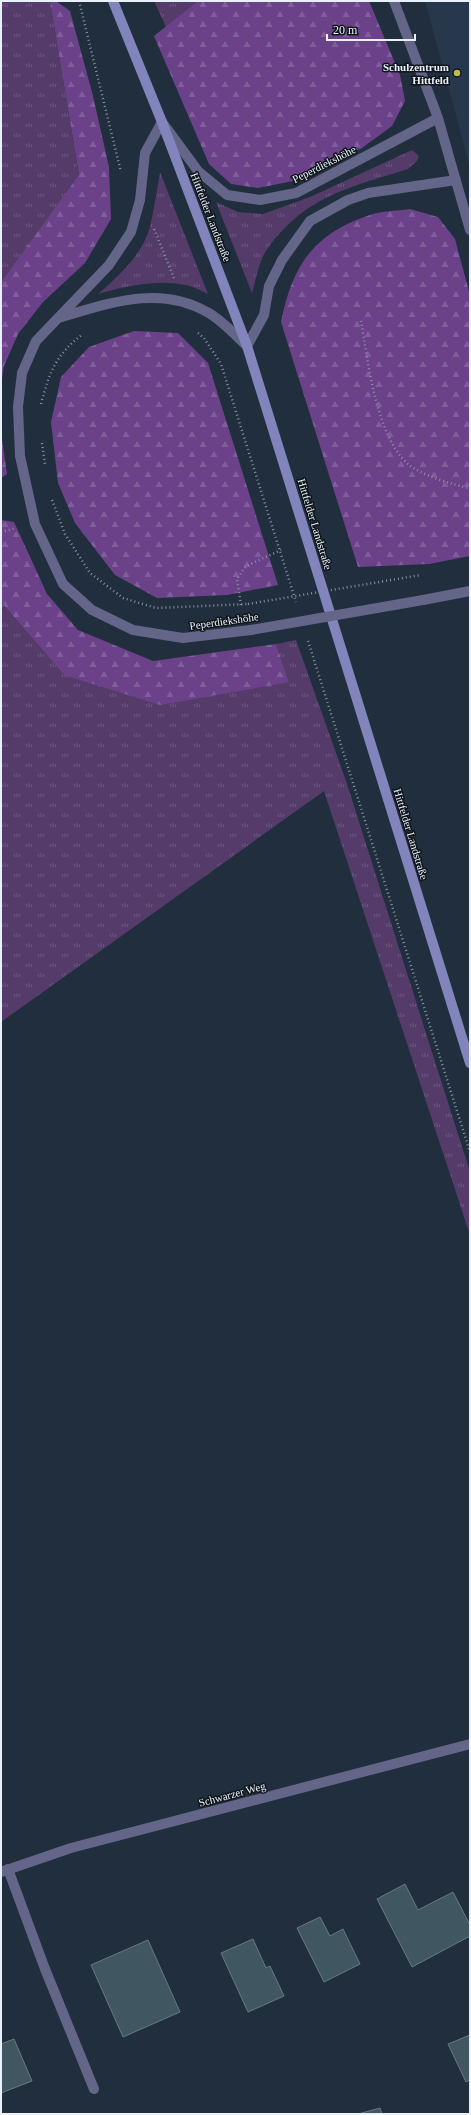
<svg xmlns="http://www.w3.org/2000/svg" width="471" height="2115" viewBox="0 0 471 2115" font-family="'Times New Roman',serif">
<defs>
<pattern id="grass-tufts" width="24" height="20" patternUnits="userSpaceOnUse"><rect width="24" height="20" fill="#553b6a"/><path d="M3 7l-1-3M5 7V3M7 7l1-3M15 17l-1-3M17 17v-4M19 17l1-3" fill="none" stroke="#6d5880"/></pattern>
<pattern id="forest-firs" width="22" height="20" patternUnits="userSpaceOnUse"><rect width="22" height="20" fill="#6b428a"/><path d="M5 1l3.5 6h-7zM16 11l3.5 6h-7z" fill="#805e9b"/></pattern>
</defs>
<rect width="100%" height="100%" fill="#212e3d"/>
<!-- built -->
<path fill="#27384c" d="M425,1H470V169L464,145Z"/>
<!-- grass -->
<path fill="url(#grass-tufts)" d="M1,1H50L79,176L1,282Z
M154,1H198L166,27Z
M412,150L419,156L417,161L408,169C351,187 305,196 268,248C259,260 256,279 252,293L216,202L238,212L263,214L310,197Z
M160,172L208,294C201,291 193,286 185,285C156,279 126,286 98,294C119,276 142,255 150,227C154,209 157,190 160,172Z
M1,602L64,675L289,682L276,644L296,640L347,784L470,1172V1235L324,791L1,1022Z"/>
<!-- forest -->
<path fill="url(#forest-firs)" d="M50,1H56L70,11L93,96L109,167L111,219L85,263L43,302L18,334L4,366L1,385V282L79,175Z
M198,1H369L400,75L405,101L392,126L362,148L293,181L258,188L231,184L209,164L154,36Z
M410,209L438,217L455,239L470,295V556L429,564L358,567L281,322C292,267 312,235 367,216C380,211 396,211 410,209Z
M134,331L178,333L208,363L278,585L227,595L157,598L115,575L75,523L58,483L51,422L61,377L89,347Z
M1,432L7,474L1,478Z
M1,520L14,522L47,594L78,630L153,661L276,644L289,682L160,705L64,675L1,602Z"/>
<!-- building -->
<path fill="#405761" stroke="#637b85" d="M405,1884L418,1910L453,1892L470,1925V1936L412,1967L377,1899Z
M320,1917L330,1936L343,1929L360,1964L324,1982L297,1928Z
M253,1939L266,1968L270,1966L284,1996L248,2012L221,1953Z
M148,1940L180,2012L123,2037L91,1965Z
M470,2035V2080L466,2082L448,2044Z
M14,2039L32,2081L1,2093V2044Z
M380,2108L382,2114H358Z"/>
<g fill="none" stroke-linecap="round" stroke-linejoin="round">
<!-- path -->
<path stroke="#86919d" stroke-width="2.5" stroke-dasharray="1 3" stroke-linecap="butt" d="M79,1L121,172
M154,229L174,278
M361,321C368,361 376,436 408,464C419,474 455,486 470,488
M198,333L204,338L221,364L296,602
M41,404C49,373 56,354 83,334
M42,443L45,464
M52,500L65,534L90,573L123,598L156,608L248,604
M1,532L16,528
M241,605L237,579L246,566L281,550
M308,641L470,1152"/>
<!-- service -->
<path stroke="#636688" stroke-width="10" d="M8,1869L45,1969L94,2089"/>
<!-- minor -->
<path stroke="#636688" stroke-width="10" d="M394,1L438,118L470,230
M58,318C108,304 158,284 207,312C222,320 235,335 247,346L264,315L269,286L282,260L310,221L348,200L368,193L456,180
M423,600L470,591
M251,630L183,638L133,630L92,610L63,584L35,524L20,456L18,407L22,373L36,341L109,265L131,232L140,200L145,153L162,122L198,171L227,195L260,200L296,193L438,118
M1,1872L71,1848L470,1744"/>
<!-- secondary -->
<path stroke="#8285bb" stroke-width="10" d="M113,1L162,122L247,346L470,1063"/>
<!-- path-bridge -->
<path stroke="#86919d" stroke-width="2.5" stroke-dasharray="1 3" stroke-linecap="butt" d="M248,604L421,575"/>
<!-- minor-bridge -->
<path stroke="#636688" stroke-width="10" d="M251,630L423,600"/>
</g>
<!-- markers -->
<circle fill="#b8c147" stroke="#10161c" stroke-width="1.5" cx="457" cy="73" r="4"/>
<g text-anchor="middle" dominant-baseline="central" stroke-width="3" stroke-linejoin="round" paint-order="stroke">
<!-- poi labels -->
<g font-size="11" font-weight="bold" fill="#e9f2fc" stroke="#10161c" text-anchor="end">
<text x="449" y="67">Schulzentrum<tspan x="449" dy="13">Hittfeld</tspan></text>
</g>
<!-- street labels -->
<g font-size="11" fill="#e9f2fc" stroke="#10161c">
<text transform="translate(324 164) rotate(-27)">Peperdiekshöhe</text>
<text transform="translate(211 217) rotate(69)">Hittfelder Landstraße</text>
<text transform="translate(315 524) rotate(73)">Hittfelder Landstraße</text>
<text transform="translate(224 621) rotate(-8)">Peperdiekshöhe</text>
<text transform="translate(411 834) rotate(73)">Hittfelder Landstraße</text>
<text transform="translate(232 1794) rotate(-15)">Schwarzer Weg</text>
</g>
</g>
<!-- border -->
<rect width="471" height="2115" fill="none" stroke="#e9f2fc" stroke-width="4"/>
<!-- scale -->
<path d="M327 34v6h88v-6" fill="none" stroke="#e9f2fc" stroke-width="2"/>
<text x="333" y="34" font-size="12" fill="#e9f2fc" stroke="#10161c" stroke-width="3" paint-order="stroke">20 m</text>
</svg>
